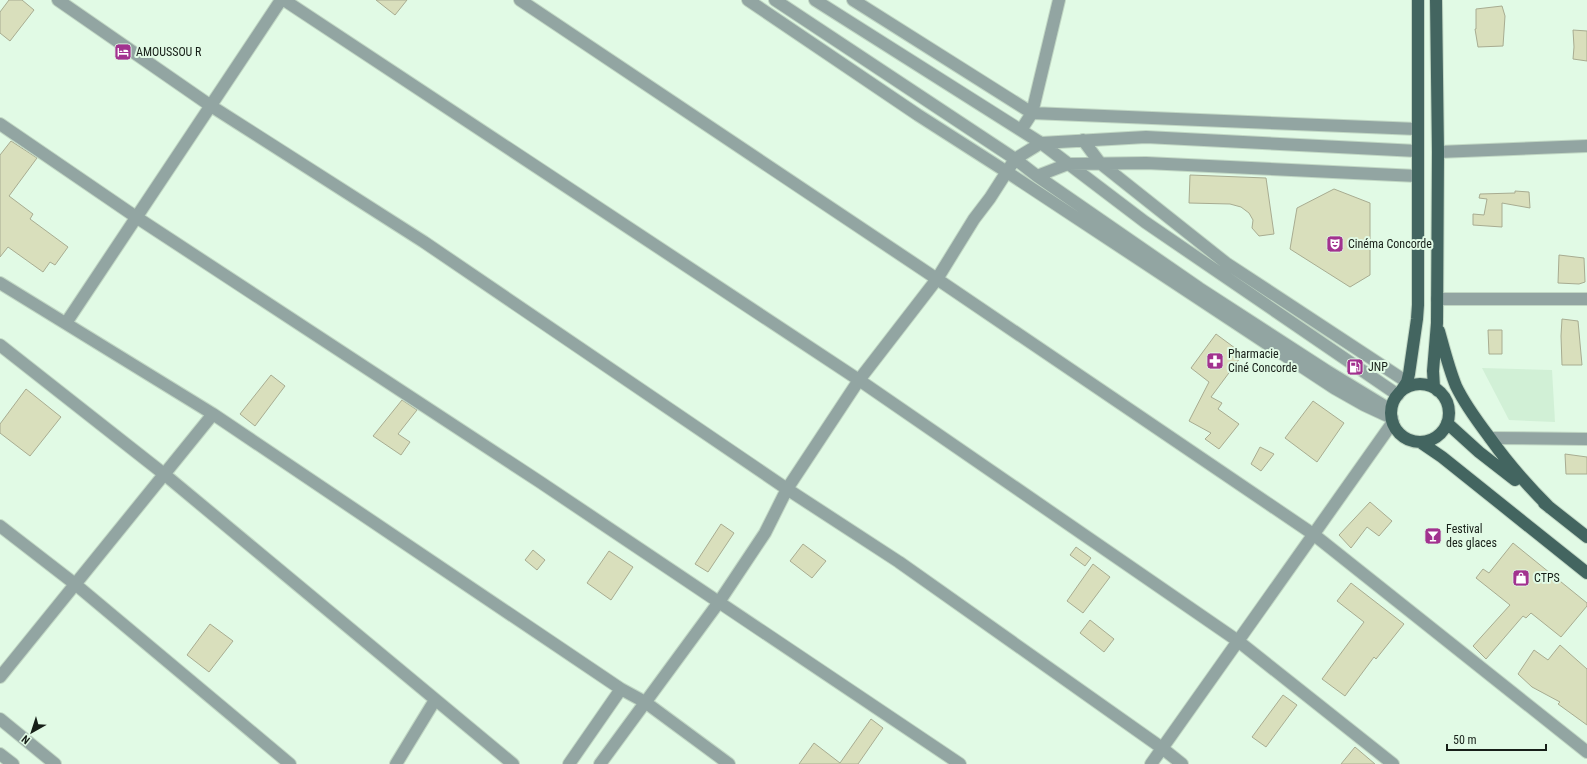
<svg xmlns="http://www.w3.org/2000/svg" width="1587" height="764" viewBox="0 0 1587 764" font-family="'Roboto Condensed',sans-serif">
<rect width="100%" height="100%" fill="#e1fae5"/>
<!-- built -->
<path fill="#d1f0d6" d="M1482,368L1552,370L1555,422L1509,420Z"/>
<!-- building -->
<path fill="#d9dfbc" stroke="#a8ac91" d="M9,0H22L34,10L10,41L0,33V12Z
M376,0H407L395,15Z
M1502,6L1505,16L1503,46L1478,47L1475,29H1476V9Z
M1573,30L1587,31V61L1573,59L1574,47Z
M11,141L37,158L9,196L33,214L30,219L68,247L55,265L50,262L43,272L8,247L0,257V155Z
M1190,175L1266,178L1274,234L1259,236L1252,228L1253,220L1249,213L1241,207L1230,204L1189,203Z
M1334,189L1370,203V275L1350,287L1290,249L1297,208Z
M1515,191L1529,192L1530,208L1502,203V227L1473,225V214L1484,215L1487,199L1479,198L1480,194L1515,193Z
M1559,255L1584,258L1585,282L1579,284L1558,283Z
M1562,319L1578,321L1582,365H1562L1561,336Z
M1488,330H1502V354H1489Z
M1216,334L1243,354L1211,397L1222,403L1218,409L1239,424L1219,449L1205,439L1211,433L1189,421L1209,382L1191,368Z
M271,375L285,386L255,426L240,414Z
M26,389L61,417L30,456L0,433V424Z
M402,400L417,410L398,434L410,442L401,455L373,436Z
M1313,401L1344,423L1317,462L1285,438Z
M1260,447L1274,454L1261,471L1251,464Z
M1565,454L1587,457V474H1566Z
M1370,502L1392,521L1379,536L1367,527L1351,548L1339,535Z
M721,524L734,533L708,572L695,564Z
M1513,543L1587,603V606L1561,637L1531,613L1526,618L1523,616L1486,659L1473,646L1510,605L1476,578L1483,569L1489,573Z
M803,544L826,561L812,578L790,561Z
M1076,547L1091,558L1085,566L1070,555Z
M533,550L545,560L537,570L525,560Z
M609,551L633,567L611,600L587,583Z
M1093,564L1110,577L1083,613L1067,601Z
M1351,583L1404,624L1376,659L1374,657L1345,696L1322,679L1364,622L1337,601Z
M1090,620L1114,639L1104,652L1080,633Z
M210,624L233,641L209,672L187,655Z
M1560,645L1587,669V725L1558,704L1560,702L1532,687L1518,674L1534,650L1548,660Z
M1283,695L1297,705L1266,747L1252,737Z
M871,719L883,728L858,764H799L814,743L840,763Z
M1355,747L1375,764H1341Z"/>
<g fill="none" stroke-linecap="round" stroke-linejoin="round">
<!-- minor casing -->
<g stroke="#c1d7c4" stroke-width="14">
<path id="minor" d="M58,0L211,106L424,242L787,489L899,562L1162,748L1182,764
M284,0L859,380L1238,641L1393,764
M520,0L937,279L1313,534L1587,752
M748,0L918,115L1007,172L1334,388L1364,405L1392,418
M775,0L1015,159L1037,176L1199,288L1327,371L1391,410
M815,0L1041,143L1145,222L1398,395
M853,0L1032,113L1417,129
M0,124L136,217L540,482L960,764
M1021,130L1032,113L1059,0
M1083,140L1100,163L1226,263L1407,382
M1438,152L1587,146
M1037,176L1068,164L1146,163L1417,176
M0,283L213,414L621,689L645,702L729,764
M1437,299H1587
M66,323L281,0
M0,345L164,474L513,764
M1490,438L1587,439
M0,526L75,584L290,764
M0,677L213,414
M0,719L55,764
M0,754L13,764
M396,764L435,700
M569,764L621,689
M600,764L719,602L765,533L787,489L859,380L937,279L974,219L990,198L1015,159L1041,143L1146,137L1417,151
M1151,764L1393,422"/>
</g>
<!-- major casing -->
<g stroke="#c1d7c4" stroke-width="14">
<path id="major" d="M1436,0L1438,152L1437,323L1433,371L1434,387L1438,391
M1439,331C1444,349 1449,369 1456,386C1465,405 1478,422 1490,438C1509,465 1527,485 1550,508
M1391 413a29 29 0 1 1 58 0a29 29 0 1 1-58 0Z
M1401,391L1407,382L1409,374L1417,319L1418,305V0
M1447,423L1479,452L1515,480
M1420,442L1442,457L1587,573
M1544,503L1587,537"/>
</g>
<!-- minor -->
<use href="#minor" stroke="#92a5a2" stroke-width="12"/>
<!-- major -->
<use href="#major" stroke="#436560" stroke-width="12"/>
</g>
<!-- icons -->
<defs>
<g id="hotel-square" transform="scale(0.9)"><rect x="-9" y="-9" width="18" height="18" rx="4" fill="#a2328f" stroke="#e1fae5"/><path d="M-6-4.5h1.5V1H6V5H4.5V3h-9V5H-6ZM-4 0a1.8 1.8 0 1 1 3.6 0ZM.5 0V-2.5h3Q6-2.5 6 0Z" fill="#fff"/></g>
<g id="theatre-square" transform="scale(0.9)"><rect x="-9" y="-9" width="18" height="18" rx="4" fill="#a2328f" stroke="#e1fae5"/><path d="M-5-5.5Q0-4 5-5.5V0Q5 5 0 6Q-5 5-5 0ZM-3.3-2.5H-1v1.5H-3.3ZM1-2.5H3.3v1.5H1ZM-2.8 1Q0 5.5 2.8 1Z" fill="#fff"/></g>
<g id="pharmacy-square" transform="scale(0.9)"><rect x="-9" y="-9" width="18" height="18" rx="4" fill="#a2328f" stroke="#e1fae5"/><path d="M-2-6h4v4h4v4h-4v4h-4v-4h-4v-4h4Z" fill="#fff"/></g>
<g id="fuel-square" transform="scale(0.9)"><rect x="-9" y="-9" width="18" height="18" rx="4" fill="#a2328f" stroke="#e1fae5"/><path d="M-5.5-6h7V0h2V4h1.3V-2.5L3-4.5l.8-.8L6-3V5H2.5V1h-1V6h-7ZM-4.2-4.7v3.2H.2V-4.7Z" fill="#fff"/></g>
<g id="bar-square" transform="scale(0.9)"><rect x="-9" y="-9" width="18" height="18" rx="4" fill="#a2328f" stroke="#e1fae5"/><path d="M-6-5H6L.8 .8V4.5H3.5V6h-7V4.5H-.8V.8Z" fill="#fff"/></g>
<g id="shop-square" transform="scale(0.9)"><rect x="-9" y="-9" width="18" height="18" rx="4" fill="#a2328f" stroke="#e1fae5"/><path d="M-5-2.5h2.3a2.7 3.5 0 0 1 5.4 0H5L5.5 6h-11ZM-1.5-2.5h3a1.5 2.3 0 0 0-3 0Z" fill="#fff"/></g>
</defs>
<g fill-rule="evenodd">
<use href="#hotel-square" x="123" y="52"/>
<use href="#theatre-square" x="1335" y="244"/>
<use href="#pharmacy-square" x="1215" y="361"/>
<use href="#fuel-square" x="1355" y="367"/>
<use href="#bar-square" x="1433" y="536"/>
<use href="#shop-square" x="1521" y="578"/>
</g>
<g text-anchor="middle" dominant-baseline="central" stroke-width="4" stroke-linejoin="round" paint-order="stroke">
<!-- poi labels -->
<g font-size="12" fill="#171f18" stroke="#e1fae5" text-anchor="start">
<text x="136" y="52">AMOUSSOU R</text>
<text x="1348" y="244">Cinéma Concorde</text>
<text x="1228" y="354">Pharmacie<tspan x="1228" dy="14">Ciné Concorde</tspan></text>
<text x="1368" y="367">JNP</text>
<text x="1446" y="529">Festival<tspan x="1446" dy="14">des glaces</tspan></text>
<text x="1534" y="578">CTPS</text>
</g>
</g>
<!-- north arrow -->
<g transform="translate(32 732) rotate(219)" stroke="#e1fae5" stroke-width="3" paint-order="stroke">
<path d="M0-3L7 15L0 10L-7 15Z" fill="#171f18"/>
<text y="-6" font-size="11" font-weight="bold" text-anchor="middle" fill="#171f18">N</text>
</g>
<!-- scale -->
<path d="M1447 744v6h99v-6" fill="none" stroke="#171f18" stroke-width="2"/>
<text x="1453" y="744" font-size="12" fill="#171f18" stroke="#e1fae5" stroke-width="3" paint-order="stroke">50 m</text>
</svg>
